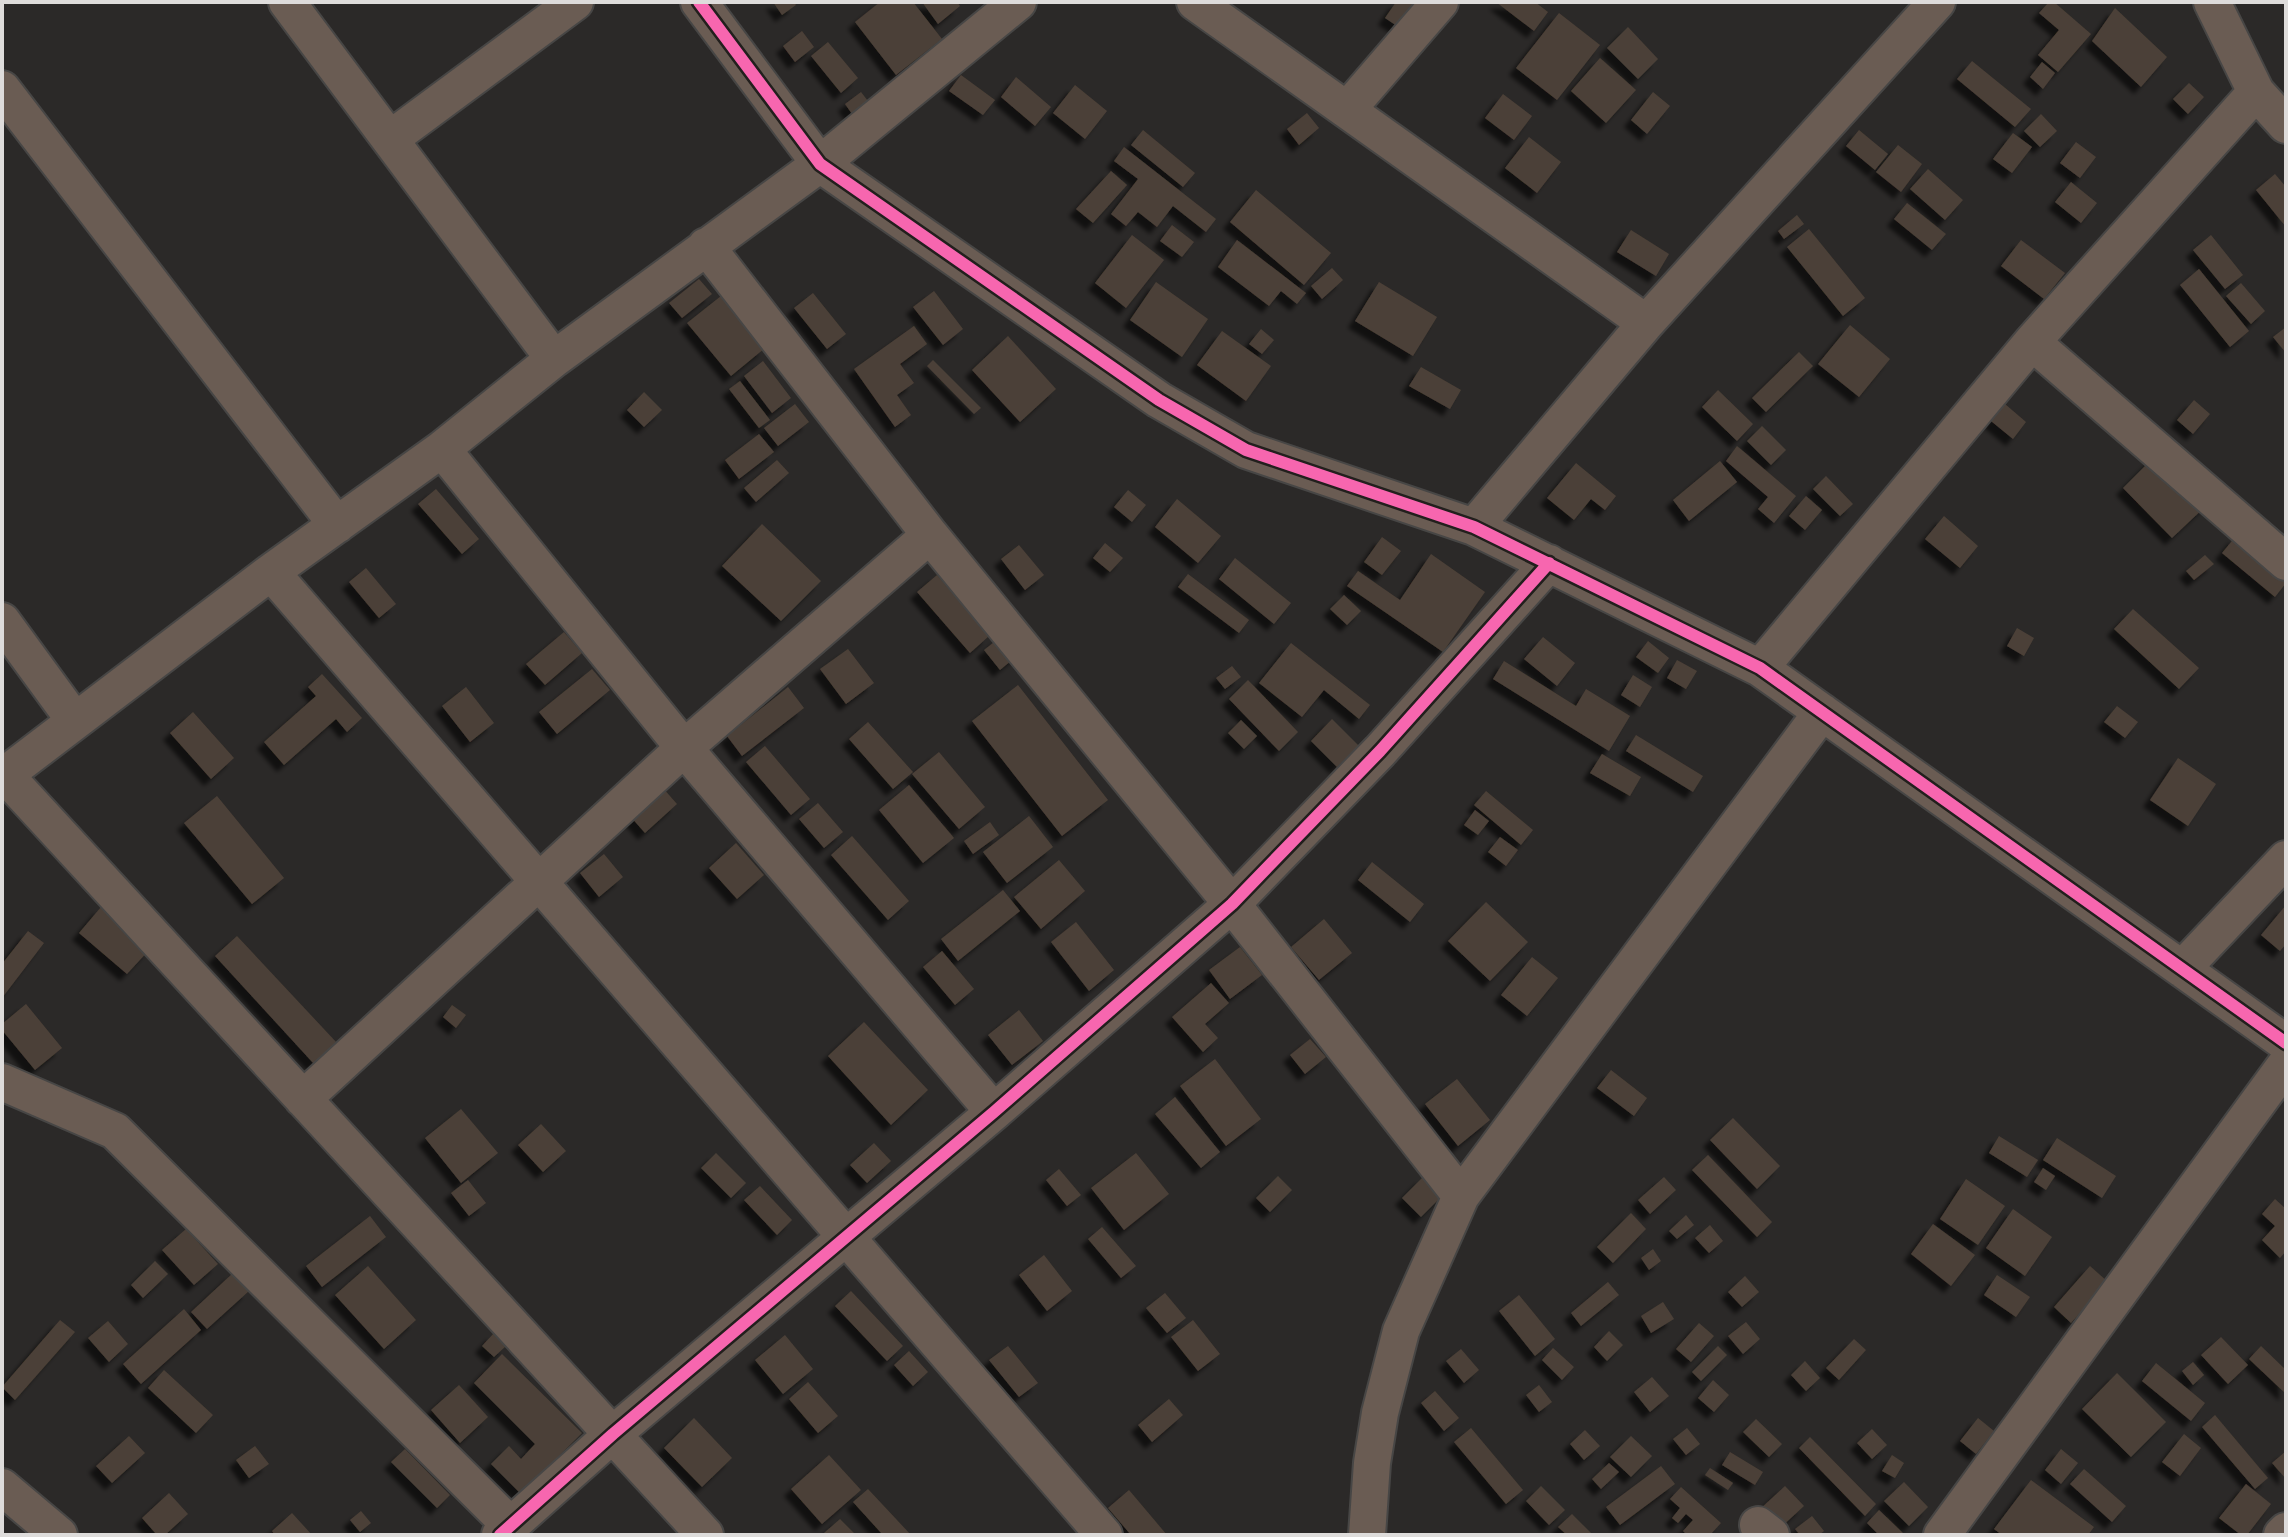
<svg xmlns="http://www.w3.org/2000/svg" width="2288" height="1537" viewBox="0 0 2288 1537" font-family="'Golos Text',sans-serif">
<defs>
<filter id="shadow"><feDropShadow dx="-7" dy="7" stdDeviation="2" flood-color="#0009"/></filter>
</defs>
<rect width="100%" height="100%" fill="#2b2928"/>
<!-- building -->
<path fill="#4c4037" filter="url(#shadow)" d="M773,2H794L796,5L782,15Z
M880,2H913L942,39L896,75L855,22Z
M922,2H957L960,6L938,24Z
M1396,2H1409L1415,6L1400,28L1385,18Z
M1496,2H1535L1548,12L1534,31Z
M2049,2H2054L2091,34L2058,72L2038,55L2059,30L2039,13Z
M2115,8L2167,57L2141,87L2092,41Z
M1559,13L1600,45L1557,100L1516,68Z
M1628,27L1658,59L1638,79L1607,48Z
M802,31L814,47L795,62L783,46Z
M828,42L858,78L841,93L811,56Z
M1600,58L1636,90L1606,123L1571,91Z
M1972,61L2031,109L2015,127L1957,79Z
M2042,62L2055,73L2043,89L2030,77Z
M961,75L995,100L983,115L949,91Z
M1016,77L1051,107L1035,126L1001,97Z
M2189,83L2204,97L2188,114L2173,99Z
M1075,85L1107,111L1085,139L1053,113Z
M861,92L874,109L857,121L845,104Z
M1653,92L1670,106L1647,134L1631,120Z
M1503,94L1532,116L1514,140L1485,118Z
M1307,113L1319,128L1299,145L1287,129Z
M2041,114L2057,131L2040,147L2024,131Z
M1143,130L1195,173L1183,187L1131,145Z
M1859,130L1888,154L1875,170L1846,146Z
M2013,133L2032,147L2012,173L1993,159Z
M1529,137L1561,162L1537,193L1505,168Z
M2076,142L2096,157L2080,178L2060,163Z
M1898,145L1922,164L1901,192L1876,172Z
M1124,147L1216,219L1206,232L1173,206L1157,227L1138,212L1126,226L1111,214L1138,179L1114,161Z
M1928,169L1963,200L1945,220L1910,189Z
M1111,171L1127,185L1093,223L1076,209Z
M2275,174L2286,187V227L2256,190Z
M2071,182L2097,203L2081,223L2055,202Z
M1256,190L1331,253L1304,285L1230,222Z
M1907,203L1946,234L1932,250L1894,219Z
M1797,215L1804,224L1784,239L1778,231Z
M1172,225L1194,242L1182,257L1160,241Z
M1809,229L1865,298L1843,316L1787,247Z
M1631,230L1669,254L1656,276L1617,252Z
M1132,235L1164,260L1126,308L1095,283Z
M2211,235L2243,275L2225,289L2193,250Z
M1237,240L1306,293L1297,304L1281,291L1269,306L1218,267Z
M2021,240L2065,273L2044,299L2001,266Z
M1332,268L1343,280L1322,299L1311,286Z
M2199,269L2249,331L2230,347L2180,285Z
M699,279L712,294L682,318L669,303Z
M1156,282L1208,319L1182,357L1130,320Z
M1379,282L1437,317L1413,356L1355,321Z
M2241,283L2265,311L2251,324L2226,296Z
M934,291L963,329L943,345L913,307Z
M813,293L846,334L827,349L794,308Z
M721,296L765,348L731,376L687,323Z
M1850,325L1890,359L1859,397L1818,364Z
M914,326L927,344L900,364L914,383L897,395L911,415L895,427L854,369Z
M2286,327V353L2273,337Z
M1261,329L1274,340L1262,354L1249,344Z
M1222,331L1271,366L1246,401L1197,365Z
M1008,336L1056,389L1020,422L972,370Z
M1799,352L1813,366L1766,412L1752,398Z
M933,360L981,408L974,414L927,366Z
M763,361L791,398L772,413L744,376Z
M1421,367L1461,390L1450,409L1409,386Z
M740,381L770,420L759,428L729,389Z
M1718,390L1753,424L1737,441L1702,407Z
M644,392L662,410L644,427L627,410Z
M2194,400L2210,414L2193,434L2177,420Z
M795,404L809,422L778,446L764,428Z
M2005,404L2026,422L2013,439L1991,421Z
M1762,426L1786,450L1771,465L1747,441Z
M759,434L774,452L739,479L725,460Z
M1737,446L1796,496L1774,523L1758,509L1768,497L1726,461Z
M2158,453L2208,504L2172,538L2123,488Z
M777,460L789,473L756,502L744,488Z
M1720,461L1737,482L1689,521L1673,500Z
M1576,463L1616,496L1605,510L1591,499L1574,520L1547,498Z
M1826,476L1853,504L1840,516L1813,489Z
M436,489L479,539L462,554L418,504Z
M1128,490L1146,505L1132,522L1114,507Z
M1806,496L1822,510L1805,530L1789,516Z
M1177,499L1221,536L1198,563L1155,527Z
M1944,516L1978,546L1960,568L1925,539Z
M762,524L821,581L781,621L722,566Z
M2236,536L2286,577V583L2275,597L2222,553Z
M1382,537L1401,551L1382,575L1364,562Z
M1105,543L1123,558L1110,572L1093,558Z
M1019,545L1044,575L1025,590L1001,559Z
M1431,554L1485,592L1443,652L1347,586L1358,571L1400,600Z
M2205,555L2214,564L2194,580L2186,571Z
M1235,558L1291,603L1274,624L1219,579Z
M366,568L396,604L379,618L349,582Z
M1188,574L1249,620L1239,633L1178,587Z
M937,575L989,636L970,653L917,592Z
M1344,595L1361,611L1347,625L1330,609Z
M2133,609L2199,668L2179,689L2114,629Z
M2017,628L2034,638L2024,656L2007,646Z
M564,632L582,653L545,685L526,664Z
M1003,635L1018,655L1000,670L984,650Z
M1543,637L1575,663L1557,686L1524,659Z
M1648,641L1669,658L1658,673L1636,657Z
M1291,643L1370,705L1359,719L1324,690L1302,717L1259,683Z
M848,649L874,683L846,704L820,669Z
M1677,660L1697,671L1686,689L1667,678Z
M1504,661L1576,706L1586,689L1630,716L1609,751L1493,679Z
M1232,666L1241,677L1225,689L1216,678Z
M592,669L610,690L557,734L539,712Z
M322,674L362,718L347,732L336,719L284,765L264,742L316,696L308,687Z
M1633,675L1652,687L1640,707L1621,695Z
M1248,680L1298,732L1279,751L1229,699Z
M1018,685L1108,800L1062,836L972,721Z
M466,687L494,723L470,742L442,706Z
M788,687L804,708L742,756L727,736Z
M2117,706L2138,722L2125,738L2104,722Z
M193,712L234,758L211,779L170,733Z
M1332,719L1359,746L1337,767L1311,741Z
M1241,720L1257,736L1244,749L1228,733Z
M868,722L913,772L893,789L849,739Z
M1636,735L1703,776L1693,792L1626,751Z
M765,746L810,799L791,815L746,762Z
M939,752L985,807L959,829L912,774Z
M1602,754L1641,777L1630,796L1590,773Z
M2178,758L2216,784L2188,826L2150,800Z
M909,785L954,838L923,863L879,810Z
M662,787L677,804L645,833L630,816Z
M1486,791L1533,830L1521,845L1474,805Z
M217,796L284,878L252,904L184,823Z
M818,803L843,832L824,848L799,819Z
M1475,810L1489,821L1478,835L1464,825Z
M1029,816L1053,847L1007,883L983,852Z
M990,822L999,835L973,854L964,841Z
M852,836L909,901L888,920L831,855Z
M1500,837L1518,850L1506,866L1488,852Z
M736,843L764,875L737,899L709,868Z
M604,854L623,877L599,897L580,873Z
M1059,860L1085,891L1041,929L1014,897Z
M1372,862L1424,904L1410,922L1358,880Z
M1003,890L1020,911L958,961L941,939Z
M1486,902L1528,942L1490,981L1448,941Z
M2286,905V944L2280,951L2261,935Z
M101,907L150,949L127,974L79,933Z
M1324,919L1352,953L1319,980L1291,947Z
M1076,922L1114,970L1089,991L1051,942Z
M28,931L44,943L2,998V964Z
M237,936L337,1043L314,1064L215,956Z
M1240,947L1262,975L1230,999L1209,970Z
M942,951L974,989L955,1005L923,967Z
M1532,957L1558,978L1527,1016L1501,995Z
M1211,983L1229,1003L1205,1024L1218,1038L1203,1052L1172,1017Z
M26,1004L62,1048L35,1070L2,1030V1024Z
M452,1005L466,1015L456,1028L443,1017Z
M1019,1010L1043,1041L1012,1065L988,1035Z
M864,1022L928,1090L891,1125L828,1056Z
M1310,1039L1326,1057L1305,1074L1290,1055Z
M1215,1059L1261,1119L1226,1146L1180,1086Z
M1611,1070L1647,1098L1634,1116L1597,1088Z
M1457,1079L1490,1120L1458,1146L1425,1104Z
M1175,1097L1220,1152L1201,1168L1155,1114Z
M461,1109L498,1153L461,1183L425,1138Z
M1733,1118L1780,1166L1757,1189L1710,1140Z
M541,1124L566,1151L543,1172L518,1145Z
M1999,1136L2038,1160L2027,1177L1989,1153Z
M2057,1138L2116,1176L2102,1198L2043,1160Z
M874,1143L891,1161L867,1183L850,1165Z
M716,1153L746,1183L731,1198L701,1168Z
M1136,1153L1169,1194L1124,1230L1091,1188Z
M1708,1155L1772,1222L1757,1237L1692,1170Z
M2043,1168L2055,1176L2046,1190L2034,1182Z
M1059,1169L1081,1195L1067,1206L1046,1180Z
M1278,1176L1292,1190L1270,1212L1256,1198Z
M1423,1177L1442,1196L1421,1217L1402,1198Z
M1664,1177L1676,1190L1650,1214L1638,1200Z
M1966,1179L2005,1206L1978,1245L1940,1219Z
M468,1180L486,1203L469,1216L451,1193Z
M760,1186L792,1220L777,1235L744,1200Z
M2275,1199L2286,1209V1251L2280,1258L2262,1240L2275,1226L2262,1214Z
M2013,1209L2052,1237L2025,1276L1986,1248Z
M1631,1213L1646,1229L1613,1263L1597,1247Z
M1686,1215L1694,1225L1677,1239L1669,1231Z
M370,1216L386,1237L322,1287L306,1266Z
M1933,1224L1975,1255L1951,1286L1911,1254Z
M1710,1225L1723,1241L1709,1253L1695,1238Z
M1102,1227L1136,1266L1121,1278L1088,1239Z
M186,1229L218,1264L194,1285L162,1250Z
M1653,1249L1661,1261L1649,1270L1641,1258Z
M1044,1255L1072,1291L1047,1311L1019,1275Z
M155,1261L168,1274L143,1298L131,1285Z
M368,1266L416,1320L384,1349L335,1295Z
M2090,1266L2108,1282L2071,1323L2054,1307Z
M233,1273L249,1291L207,1329L191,1312Z
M1997,1275L2030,1297L2016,1317L1984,1295Z
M1745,1276L1759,1292L1742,1307L1728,1292Z
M1608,1282L1619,1295L1581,1326L1571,1313Z
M851,1291L903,1346L887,1361L835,1306Z
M1165,1293L1186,1318L1167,1333L1146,1308Z
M1519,1295L1555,1339L1535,1356L1499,1311Z
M1663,1302L1674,1319L1651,1333L1641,1316Z
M184,1309L201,1330L141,1384L123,1364Z
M60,1320L75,1332L15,1400L2,1387Z
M1193,1320L1220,1354L1198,1371L1171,1337Z
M108,1321L128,1344L109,1362L88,1338Z
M1746,1322L1760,1339L1743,1354L1728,1336Z
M1699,1323L1714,1336L1691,1362L1676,1349Z
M1609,1331L1623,1345L1607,1361L1594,1347Z
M494,1333L506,1346L494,1357L482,1346Z
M785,1335L813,1369L783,1394L755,1360Z
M2221,1337L2248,1365L2228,1384L2201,1355Z
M1854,1339L1866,1350L1839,1380L1826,1368Z
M1008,1346L1038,1383L1019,1397L989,1360Z
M1718,1346L1727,1355L1701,1381L1692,1372Z
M2261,1346L2286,1370V1394L2249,1359Z
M1553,1348L1574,1367L1562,1380L1542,1360Z
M1461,1349L1479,1370L1464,1383L1446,1361Z
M909,1351L928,1372L913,1386L894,1365Z
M502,1354L582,1433L521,1494L491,1464L509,1446L521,1459L535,1444L474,1383Z
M1805,1361L1820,1378L1806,1391L1791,1375Z
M2193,1362L2204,1375L2193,1385L2182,1371Z
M2156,1363L2205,1403L2191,1421L2142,1381Z
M164,1370L213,1415L196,1433L148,1388Z
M2117,1373L2166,1422L2131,1457L2082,1409Z
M1652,1377L1669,1396L1650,1412L1634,1392Z
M1713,1380L1729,1395L1714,1412L1698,1398Z
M808,1382L838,1416L818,1433L789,1399Z
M459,1385L488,1417L460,1443L431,1410Z
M1539,1385L1552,1402L1539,1412L1526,1395Z
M1435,1391L1459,1418L1444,1431L1421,1403Z
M1169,1399L1183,1415L1152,1442L1138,1425Z
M2215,1415L2268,1478L2255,1489L2202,1427Z
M694,1418L732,1458L702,1487L664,1448Z
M1978,1418L1994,1431L1976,1454L1960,1441Z
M1756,1419L1782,1444L1769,1457L1743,1432Z
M1471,1428L1523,1490L1506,1504L1454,1442Z
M1687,1428L1700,1444L1686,1455L1673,1439Z
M1872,1429L1887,1445L1872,1459L1857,1443Z
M1585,1430L1600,1446L1584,1460L1570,1444Z
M2184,1434L2201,1448L2180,1476L2162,1462Z
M129,1436L145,1453L112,1483L96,1466Z
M1631,1436L1652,1456L1631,1477L1610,1457Z
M1810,1437L1876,1504L1865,1516L1799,1448Z
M255,1446L269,1464L249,1478L236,1460Z
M405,1449L450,1495L437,1508L391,1462Z
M2061,1449L2078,1463L2061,1484L2045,1470Z
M2286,1451V1479L2272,1463Z
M1730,1452L1763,1472L1755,1485L1722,1465Z
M829,1455L861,1490L822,1524L791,1489Z
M1892,1455L1904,1463L1895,1478L1882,1471Z
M1609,1463L1619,1472L1601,1489L1592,1479Z
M1661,1466L1675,1484L1620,1525L1606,1507Z
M1710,1468L1733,1483L1728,1490L1705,1475Z
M2084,1469L2126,1506L2112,1522L2070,1484Z
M2031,1480L2094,1527L2088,1535H2002L1994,1529Z
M1904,1482L1928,1507L1909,1526L1884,1501Z
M2246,1484L2271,1504L2247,1535H2241L2219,1518Z
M1541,1486L1565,1510L1549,1525L1526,1501Z
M1785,1486L1804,1506L1778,1530L1759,1510Z
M1681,1487L1721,1523L1710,1535H1687L1683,1531L1693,1520L1686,1514L1678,1523L1672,1518L1680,1508L1670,1499Z
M868,1489L911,1535H883L853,1502Z
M1129,1490L1167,1535H1131L1108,1508Z
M169,1493L188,1514L165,1535H157L142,1518Z
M1879,1510L1905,1535H1879L1867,1523Z
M361,1511L371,1523L360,1532L350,1520Z
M292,1513L312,1535H275L272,1531Z
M1572,1514L1593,1535H1567L1558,1527Z
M1812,1516L1824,1531L1819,1535H1800L1795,1529Z
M840,1519L854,1533L826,1535L824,1533Z"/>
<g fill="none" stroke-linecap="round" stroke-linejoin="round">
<!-- minor casing -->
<g stroke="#474645" stroke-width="40">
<path id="minor" d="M287,2L554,359
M699,2L820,164L1159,400L1246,450L1474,527L1760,668L2286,1043
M1195,2L1646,323
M2212,2L2256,92L2286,125
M2,89L337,525
M1347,110L1440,2
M390,139L575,2
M706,246L930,535L1232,904L1461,1196
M2032,342L2286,562
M442,449L684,748L994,1112
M1474,527L1646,323L1937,2
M271,572C547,895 828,1213 1104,1535
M2,621L75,721
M1760,668L2032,342L2256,92
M5,775L705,1535
M2,777L271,572L442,449L554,359L820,164L1018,2
M2182,969L2286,859
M2,1082L115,1131L510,1525
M303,1099L684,748L930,535
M2,1487L59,1535
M1758,1525L1771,1535
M500,1535L613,1434L994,1112L1232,904L1380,751L1549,563
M1367,1535L1372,1463L1380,1413L1401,1331L1461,1196L1822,712
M1942,1535L2286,1064
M2282,1535L2286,1531"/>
</g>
<!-- minor -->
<use href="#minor" stroke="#6a5c53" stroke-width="36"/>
<!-- cycleway casing -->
<g stroke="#221f1d" stroke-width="17">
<path id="cycleway" d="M699,2L820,164L1159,400L1246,450L1474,527L1760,668L2286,1043
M500,1535L613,1434L994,1112L1232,904L1380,751L1549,563"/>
</g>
<!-- cycleway -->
<use href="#cycleway" stroke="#f766af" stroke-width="12"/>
</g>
<!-- border -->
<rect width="2288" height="1537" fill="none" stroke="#dedcdb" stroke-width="8"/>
</svg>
